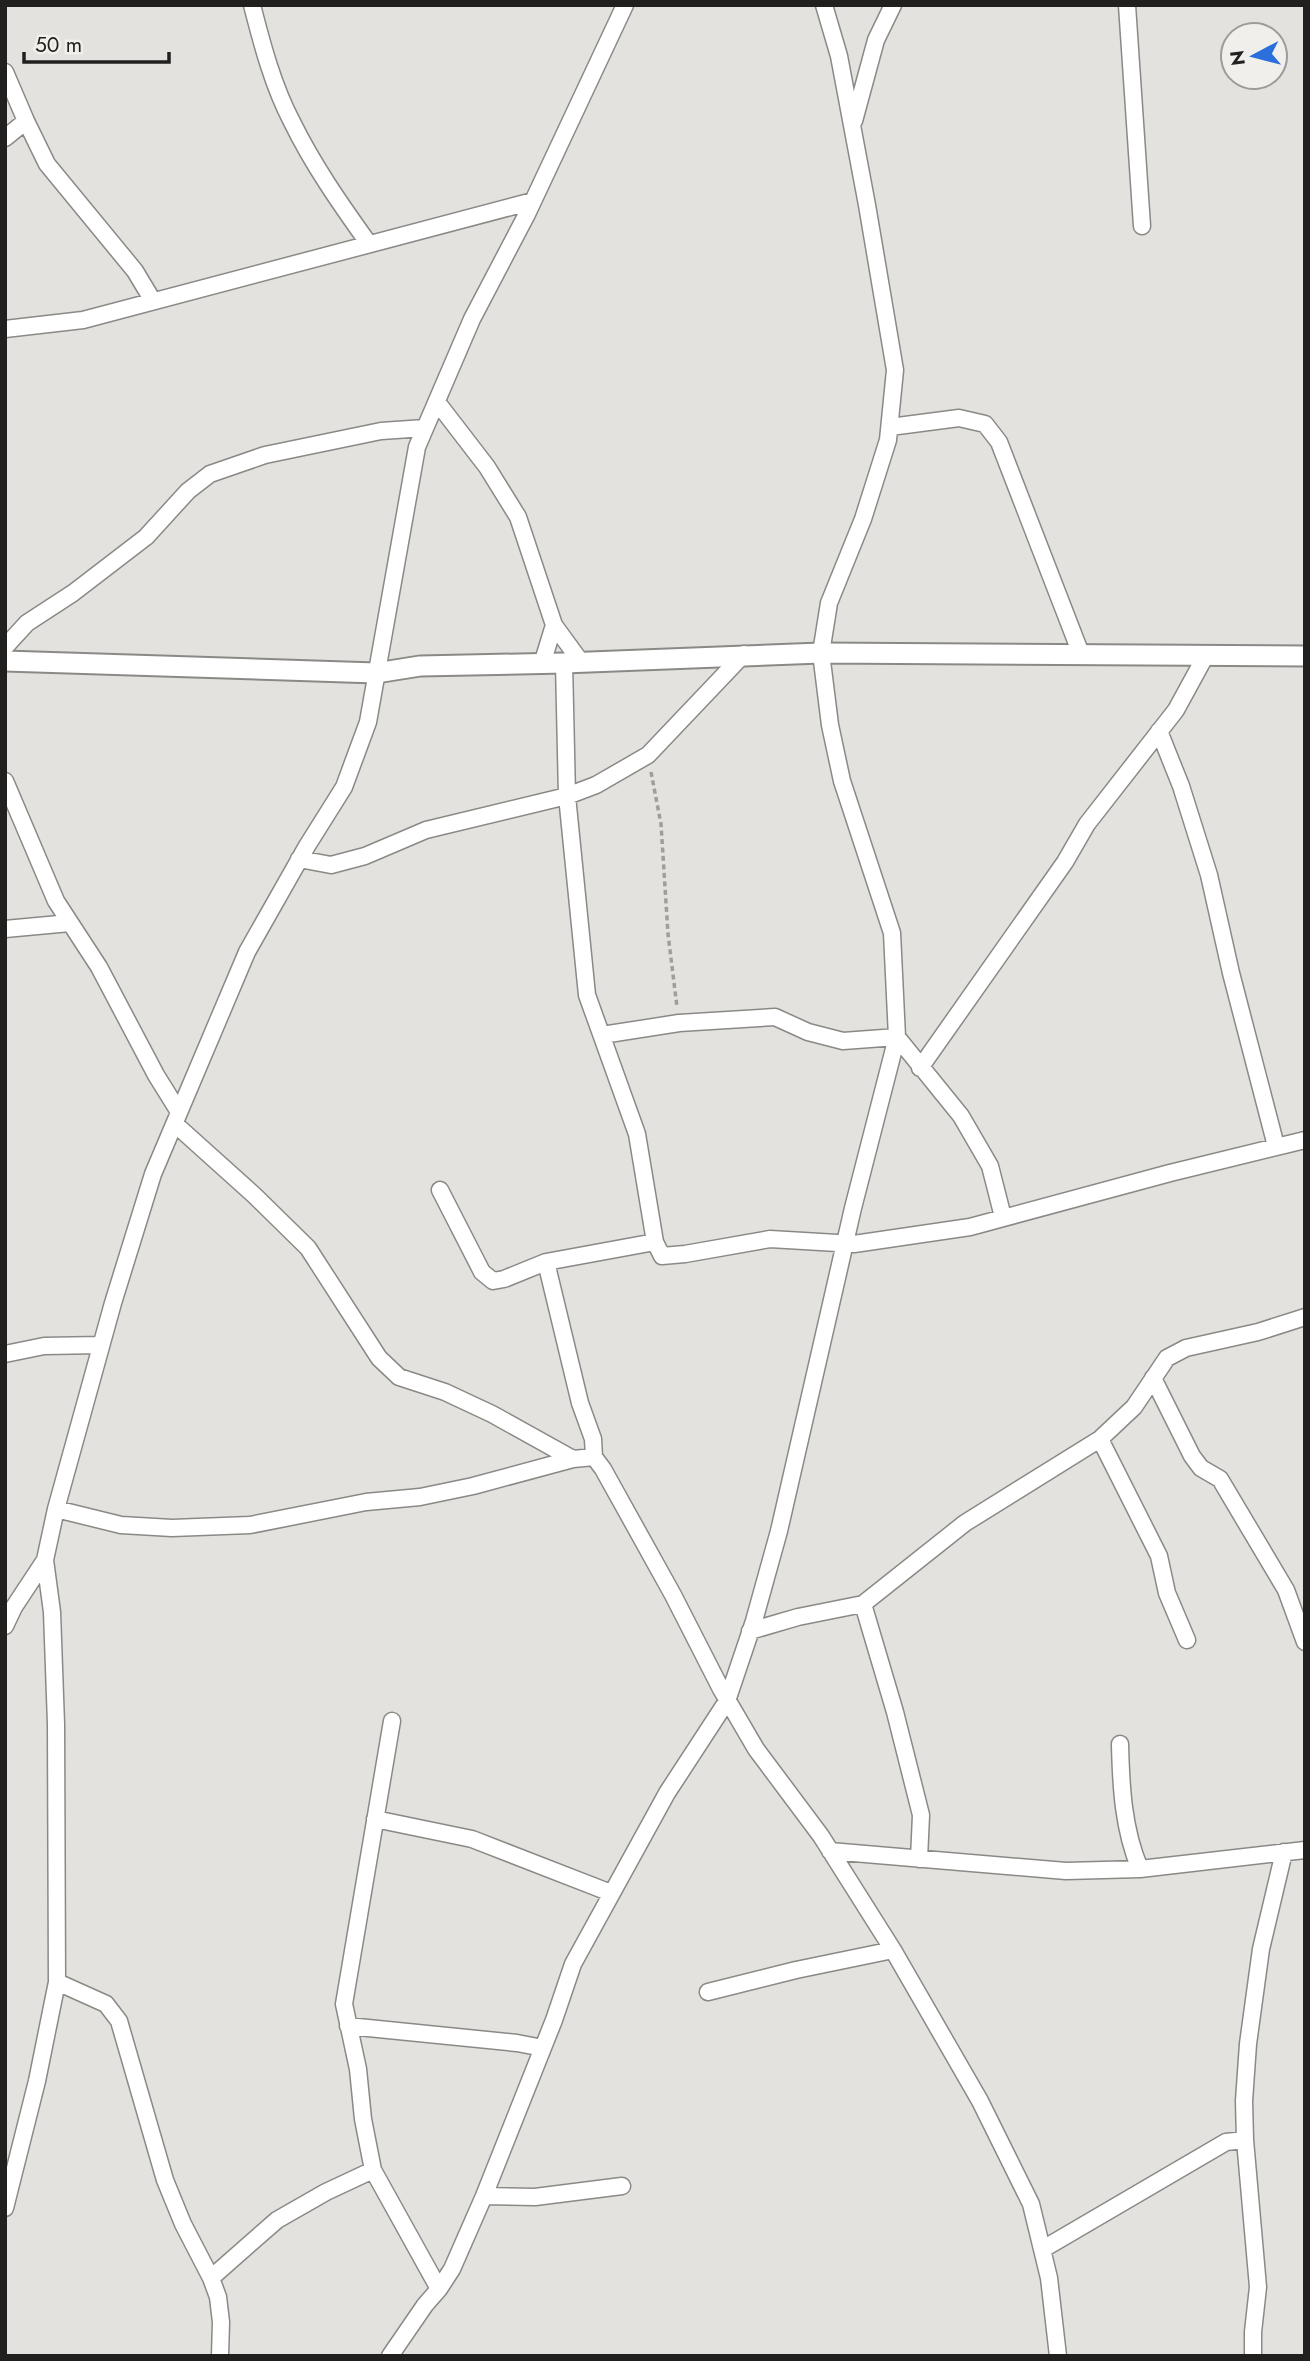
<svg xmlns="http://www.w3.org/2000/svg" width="1310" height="2361" viewBox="0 0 1310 2361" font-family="Jost,sans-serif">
<rect width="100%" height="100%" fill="#e4e2df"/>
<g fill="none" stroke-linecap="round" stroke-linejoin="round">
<!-- minor casing -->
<g stroke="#8b8986" stroke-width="19">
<path id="minor" d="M252,5C262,44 273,86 292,122C313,165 341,205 369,244
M1127,5L1142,226
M5,72L26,121L47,164L135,271L153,301
M854,121L876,40L893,5
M5,138L26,121
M5,329L83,320L533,201
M437,402L487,467L518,517L554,625L581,662
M890,427L959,418L985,424L999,442L1081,654
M5,647L27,623L73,593L146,537L188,491L210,474L265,455L381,431L425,428
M542,664L554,625
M1159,731L1181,786L1209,875L1231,973L1276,1146
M5,781L56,901L99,967L156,1075L179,1112
M299,859L331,865L365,856L426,830L567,796L596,785L648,755L744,654
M5,929L70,923
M602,1035L679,1023L775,1017L808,1032L843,1041L897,1037L961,1116L990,1166L1003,1217
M920,1068L1065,862L1087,824L1176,710L1206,655
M175,1124L254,1195L308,1248L379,1358L399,1377L445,1392L492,1414L573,1459
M440,1190L482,1272L493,1281L504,1279L546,1262
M655,1242L662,1256L685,1254L770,1239L854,1244L970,1227L1170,1173L1305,1140
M5,1354L44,1346L101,1345
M1153,1378L1192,1456L1201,1468L1220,1479L1286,1590L1305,1642
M1100,1439L1159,1556L1167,1593L1187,1640
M594,1457L603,1469L673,1595L721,1689L756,1749L821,1836L893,1950L980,2101L1031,2204L1049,2278L1058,2356
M56,1509L121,1525L172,1528L250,1525L366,1502L420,1497L473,1486L573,1459L594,1457L593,1439L580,1403L546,1262L655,1242L637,1134L587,995L567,796L564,663
M863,1604L895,1712L921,1815L919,1859
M5,1626L14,1607L45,1560L56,1509L113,1303L153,1174L247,952L307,846L344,787L368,722L417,447L472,319L527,214L625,5
M750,1631L798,1617L863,1604L965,1523L1100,1439L1134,1407L1167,1358L1186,1348L1258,1332L1305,1317
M392,1721L344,2004L358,2069L363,2119L373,2170L439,2289
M1120,1744C1121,1786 1123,1829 1140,1869
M375,1819L472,1839L611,1893
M830,1851L1066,1871L1140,1869L1305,1850
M57,1982L106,2004L119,2021L165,2180L183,2224L211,2278L218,2297L221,2322L220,2356
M708,1992L796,1970L893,1950
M348,2026L517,2043L543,2048
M484,2196L535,2197L622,2186
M5,2208L37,2081L57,1982L56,1724L52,1612L45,1560
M1043,2249L1226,2142L1245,2140
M211,2278L277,2220L326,2192L373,2170
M390,2356L425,2305L439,2289L452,2269L484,2196L554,2020L573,1964L667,1793L727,1701L754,1621L779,1531L853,1208L897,1037L892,933L842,781L830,725L821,653L829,603L863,519L888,440L895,370L867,205L839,56L824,5
M1253,2356V2332L1258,2287L1245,2140L1244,2101L1248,2044L1261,1949L1284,1852"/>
</g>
<!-- tertiary casing -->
<g stroke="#8b8986" stroke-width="23">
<path id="tertiary" d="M5,661L376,673L420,666L564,663L821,653L1305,656"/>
</g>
<!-- path -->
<path stroke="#9f9e9b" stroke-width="3.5" stroke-dasharray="5 3.5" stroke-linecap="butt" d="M651,772L661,824L668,934L677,1007"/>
<!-- minor -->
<use href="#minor" stroke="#fff" stroke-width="16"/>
<!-- tertiary -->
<use href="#tertiary" stroke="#fff" stroke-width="19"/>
</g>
<!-- border -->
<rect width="1310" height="2361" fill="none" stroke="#21201f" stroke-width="14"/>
<!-- north arrow -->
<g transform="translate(1254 56) rotate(263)"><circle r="33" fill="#f1efec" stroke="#9e9c9a" stroke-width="2"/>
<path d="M0-5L12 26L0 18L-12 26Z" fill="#2a6fdb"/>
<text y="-10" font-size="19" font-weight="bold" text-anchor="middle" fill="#21201f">N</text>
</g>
<!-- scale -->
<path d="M24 52v10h145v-10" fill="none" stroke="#21201f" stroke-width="3.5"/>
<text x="35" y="52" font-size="21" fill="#21201f" stroke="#f1efec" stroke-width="5" paint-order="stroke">50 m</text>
</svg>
